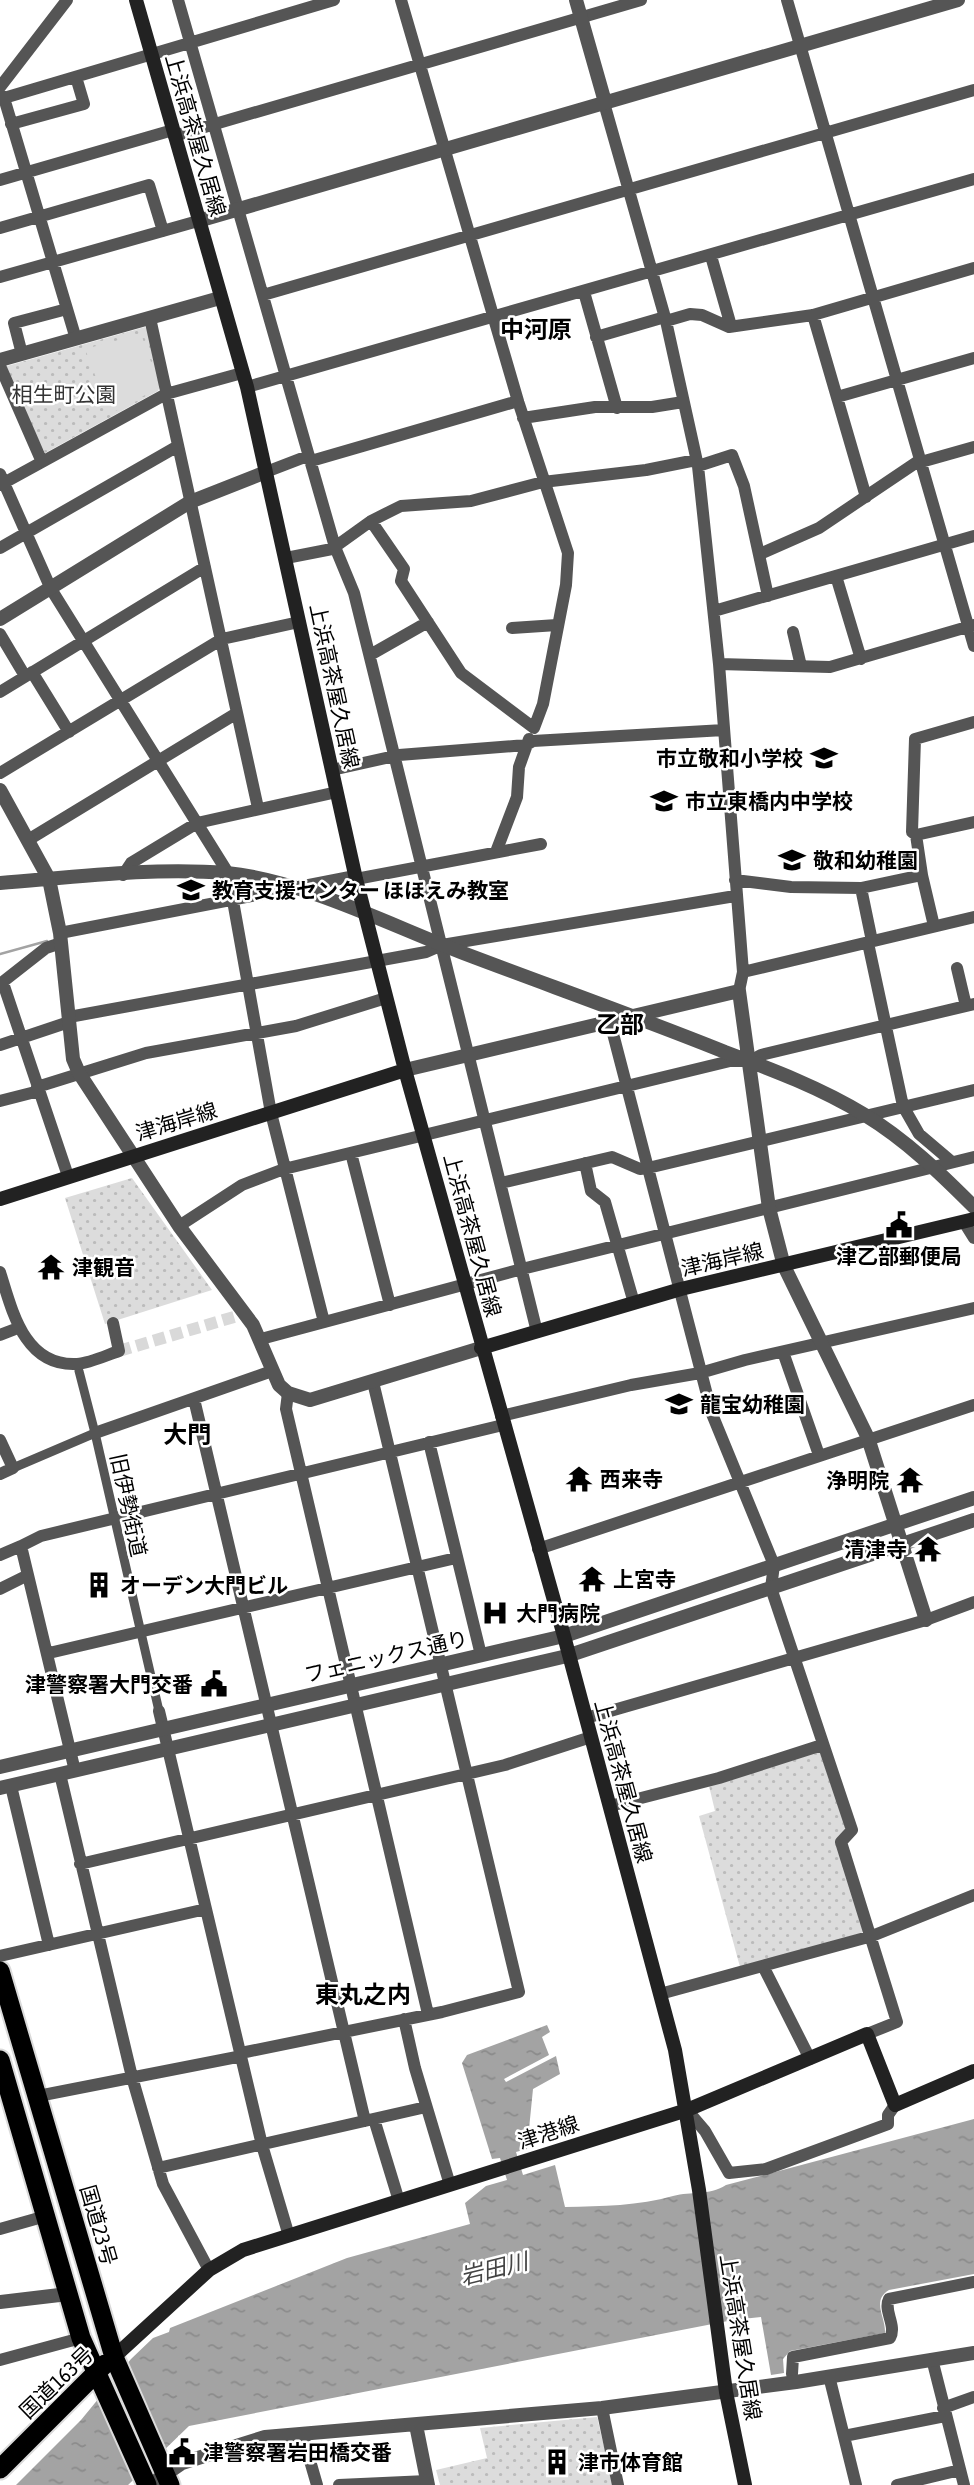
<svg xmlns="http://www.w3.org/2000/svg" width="974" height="2485" viewBox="0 0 974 2485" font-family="'Asap Condensed','Noto Sans JP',sans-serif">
<defs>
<pattern id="grass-dots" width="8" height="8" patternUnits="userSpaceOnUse" patternTransform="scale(1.75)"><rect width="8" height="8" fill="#dcdcdc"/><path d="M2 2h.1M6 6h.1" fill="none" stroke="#bbb" stroke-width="1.8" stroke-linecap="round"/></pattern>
<pattern id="water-ripples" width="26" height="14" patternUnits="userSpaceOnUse" patternTransform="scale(1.75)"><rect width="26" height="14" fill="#a3a3a3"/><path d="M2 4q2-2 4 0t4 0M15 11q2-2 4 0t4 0" fill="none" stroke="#8b8b8b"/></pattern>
</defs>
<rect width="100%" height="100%" fill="#fff"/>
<!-- grass -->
<path fill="url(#grass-dots)" d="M145,327L148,329L160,387L158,391L45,453L5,371L7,366Z
M132,1178L212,1290L105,1324L65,1198Z
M817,1751L820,1753L846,1827L837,1839L865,1929L862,1933L740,1967L699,1816L715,1811L709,1786Z
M597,2417L613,2485H440L436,2470L487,2458L480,2428Z"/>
<!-- garden -->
<path fill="#dcdcdc" d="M141,334L160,387L110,414L85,349Z"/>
<!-- water -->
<path fill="url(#water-ripples)" d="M547,2025L550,2032L542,2037L549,2055L504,2079L506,2082L556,2056L560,2074L533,2089L527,2149L516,2152L523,2175L555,2165L565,2207C602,2206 639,2206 673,2196C692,2191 708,2196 726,2185L974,2119V2274L889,2290C871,2301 886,2317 885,2333L790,2351L783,2359L784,2373L771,2375L761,2317L733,2320L189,2426L128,2485H16L81,2420L131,2359L153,2338L169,2332L170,2328L347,2258L470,2224L465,2203L486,2186L507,2180L500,2158L492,2159L462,2063L467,2055Z"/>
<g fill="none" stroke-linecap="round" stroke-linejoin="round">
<!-- stream -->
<path stroke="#a3a3a3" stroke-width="2.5" d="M0,954L47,941"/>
<!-- minor-tunnel -->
<path stroke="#d9d9d9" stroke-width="12" stroke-dasharray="12 6" stroke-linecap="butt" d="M119,1351L244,1314"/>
<!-- trunk casing -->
<g stroke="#dbdbdb" stroke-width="23">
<path id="trunk" d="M0,1971L114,2357L170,2485
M0,2060L81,2338L147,2485
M0,2469L105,2364"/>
</g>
<!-- pedestrian -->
<path stroke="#555" stroke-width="9" d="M79,1371L95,1433
M13,1468L95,1433L159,1711"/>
<!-- minor -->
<path stroke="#555" stroke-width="12" d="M178,0L335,547L354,593L537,1332
M401,0L518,401L568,553L566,585L543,704L534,728L461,673L401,581L404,569L371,521L401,506L471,501L543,482L646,470L696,460
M787,0L974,646
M0,87L67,0
M0,95L4,98L76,339
M4,98L334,0
M604,103L666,321L698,466L719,664L743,972L739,991
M11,124L84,104L76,77
M174,136L641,0
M0,180L173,130
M0,228L149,185L163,231
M711,256L731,326
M0,277L198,221
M584,292L617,408
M263,295L974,90
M813,315L866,497
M150,318L258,808
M666,321L690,314L702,315L729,327L813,315L974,268
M596,337L665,317
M22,354L14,323L67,309
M0,366L42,462
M247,387L974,179
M837,397L974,358
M523,418L595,407H652L683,402
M921,462L974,447
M698,466L732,455L744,486L768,596
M266,472L305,457L311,461L518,401
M0,474L51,589L228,873L271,1113L324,1322
M0,485L166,394L242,373
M0,548L178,446
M760,554L819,528L920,460
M286,558L332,549L371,521
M836,576L861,659
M714,611L974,536
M512,628L557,625
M793,632L801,666
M0,634L25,676
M370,655L428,622
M719,664L830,667L974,625
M32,672L69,732
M0,692L205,567
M332,770L399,755L526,745L533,741L724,730
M0,773L222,639L299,622
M916,835L974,822
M28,840L237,713
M496,852L517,797L519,767L529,739
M123,875L131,863L197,823L337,792
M922,875L934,926
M356,879L541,844
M735,880L791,887L861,888L922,875L916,835L912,832L915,739L974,722
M861,888L872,941
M60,933L355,876
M868,943L903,1106L919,1134L952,1162
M957,968L966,1006
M743,972L974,917
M3,983L68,1176
M0,984L46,948L61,943
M69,1017L426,952L442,945L735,896
M610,1022L712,1414L774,1565L771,1588L852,1830L841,1842L897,2022L867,2034
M0,1045L69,1022
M37,1087L146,1053L296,1026L386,998
M0,1101L39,1091
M351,1153L390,1305
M585,1163L591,1191L605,1202L634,1303
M501,1183L612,1157L640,1169L648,1168L974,1090
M964,1222L974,1238
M179,1226L242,1185L284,1169L730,1061H750L761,1055L974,1004
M0,1272C12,1310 24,1367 77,1364C90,1363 107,1355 119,1351L113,1323
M0,1335L18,1328
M261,1339L522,1269L974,1157
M783,1352L819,1455
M288,1393L286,1409L428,2014
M194,1399L365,2121
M501,1416L631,1385L700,1373L745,1360L974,1308
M95,1433L272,1371
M0,1440L13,1468L0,1474
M429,1442L481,1655
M538,1549L974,1405
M0,1555L21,1546
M0,1589L28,1575
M49,1653L456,1558
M159,1711L262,2145L289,2236
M586,1718L926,1620L974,1602
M75,1771L21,1546L41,1536L503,1425
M60,1774L132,2077L163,2184L209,2270
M11,1786L49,1945
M610,1806L719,1778L822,1745
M80,1864L505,1765L591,1737
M0,1956L206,1909
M763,1966L810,2059
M660,1994L872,1936L974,1895
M404,2019L415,2068L450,2185
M241,2053L442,2012L519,1992L373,1382
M38,2096L242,2056
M687,2110L705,2131L729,2173L766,2169L888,2124V2115L895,2105
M374,2119L399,2201
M158,2168L426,2107
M0,2229L46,2216
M932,2359L964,2485
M0,2360L81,2338
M792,2374L793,2357L890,2338C897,2325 883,2311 889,2299L974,2282
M829,2376L856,2485
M602,2408L618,2485
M943,2408L974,2397
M302,2433L317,2485
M844,2436L945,2416
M339,2485L427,2481
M897,2485L960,2470"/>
<!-- tertiary -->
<path stroke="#555" stroke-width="14" d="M576,0L605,102
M198,221L958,0
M0,360L220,298
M0,619L190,502L266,472
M0,790L49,879L60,933L73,1059L79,1073L179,1226L253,1325L279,1385L288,1393L310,1400L481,1348
M0,883C75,877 153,867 227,873C302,880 392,926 463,953C550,986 638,1017 725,1052C773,1070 821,1088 865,1115C906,1140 940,1173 974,1207
M405,1070L739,991L769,1208L784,1266L868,1438L926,1620
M0,1767L564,1636L974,1498
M0,1788L567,1656L974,1520
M0,2302L68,2294
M416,2425L428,2485
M150,2485L182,2463L265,2437L602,2408L796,2382L974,2353"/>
<!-- secondary -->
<path stroke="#222" stroke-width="14" d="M136,0L247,387L356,879L405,1070L564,1636L675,2050L699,2190L726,2392L745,2485
M0,1199L405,1070
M481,1348L681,1289L974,1219
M114,2357L209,2270L243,2250L687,2110L867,2034L895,2105L974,2071"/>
<!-- trunk -->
<use href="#trunk" stroke="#000" stroke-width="19"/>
</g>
<!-- icons -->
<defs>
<g id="school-bare" transform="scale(2.1)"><path d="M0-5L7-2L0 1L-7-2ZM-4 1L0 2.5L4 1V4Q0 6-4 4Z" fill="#000" stroke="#fff" stroke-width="2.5" paint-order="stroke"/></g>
<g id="civic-bare" transform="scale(2.1)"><path d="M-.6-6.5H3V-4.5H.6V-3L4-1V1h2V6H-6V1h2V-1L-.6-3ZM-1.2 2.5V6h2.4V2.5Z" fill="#000" stroke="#fff" stroke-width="2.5" paint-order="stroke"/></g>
<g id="temple-bare" transform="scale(2.1)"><path d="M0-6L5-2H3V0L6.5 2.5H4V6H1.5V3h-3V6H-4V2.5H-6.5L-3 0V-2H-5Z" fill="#000" stroke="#fff" stroke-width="2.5" paint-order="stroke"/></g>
<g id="building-bare" transform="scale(2.1)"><path d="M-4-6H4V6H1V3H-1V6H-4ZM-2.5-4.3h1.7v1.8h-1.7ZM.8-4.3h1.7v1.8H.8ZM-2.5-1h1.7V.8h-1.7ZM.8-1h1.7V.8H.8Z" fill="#000" stroke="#fff" stroke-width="2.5" paint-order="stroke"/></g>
<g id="hospital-bare" transform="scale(2.1)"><path d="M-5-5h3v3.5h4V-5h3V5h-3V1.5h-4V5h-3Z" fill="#000" stroke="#fff" stroke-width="2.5" paint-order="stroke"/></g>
</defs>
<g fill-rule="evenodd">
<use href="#school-bare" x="824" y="758"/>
<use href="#school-bare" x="664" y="801"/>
<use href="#school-bare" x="792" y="860"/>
<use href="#school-bare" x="191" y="890"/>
<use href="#civic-bare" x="899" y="1225"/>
<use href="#temple-bare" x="51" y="1267"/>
<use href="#school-bare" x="679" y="1404"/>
<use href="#temple-bare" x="579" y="1479"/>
<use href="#temple-bare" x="910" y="1480"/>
<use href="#temple-bare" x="928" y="1549"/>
<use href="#temple-bare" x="592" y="1579"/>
<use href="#building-bare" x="99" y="1585"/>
<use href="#hospital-bare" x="495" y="1613"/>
<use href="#civic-bare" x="214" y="1684"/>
<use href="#civic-bare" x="182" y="2452"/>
<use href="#building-bare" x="557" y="2462"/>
</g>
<g text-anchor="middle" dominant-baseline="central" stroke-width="5" stroke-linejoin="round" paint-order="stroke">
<!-- street labels -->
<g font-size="21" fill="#000" stroke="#fff">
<text transform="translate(196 135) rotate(74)">上浜高茶屋久居線</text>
<text transform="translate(335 686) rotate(78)">上浜高茶屋久居線</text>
<text transform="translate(176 1121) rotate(-17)">津海岸線</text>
<text transform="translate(473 1235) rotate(75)">上浜高茶屋久居線</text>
<text transform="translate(722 1259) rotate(-13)">津海岸線</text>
<text transform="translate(129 1505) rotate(78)">旧伊勢街道</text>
<text transform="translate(386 1656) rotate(-13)">フェニックス通り</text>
<text transform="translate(624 1781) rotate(75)">上浜高茶屋久居線</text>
<text transform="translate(548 2132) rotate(-18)">津港線</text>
<text transform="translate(99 2225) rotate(74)">国道23号</text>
<text transform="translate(741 2337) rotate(81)">上浜高茶屋久居線</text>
<text transform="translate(56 2382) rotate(-44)">国道163号</text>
</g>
<!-- park labels -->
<g font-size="21" fill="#333" stroke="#fff">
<text x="64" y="394">相生町公園</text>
</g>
<!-- poi labels -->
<g font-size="21" font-weight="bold" fill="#000" stroke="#fff" text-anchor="start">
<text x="803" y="758" text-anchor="end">市立敬和小学校</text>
<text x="685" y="801">市立東橋内中学校</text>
<text x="813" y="860">敬和幼稚園</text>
<text x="212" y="890">教育支援センター ほほえみ教室</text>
<text x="899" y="1256" text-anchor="middle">津乙部郵便局</text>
<text x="72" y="1267">津観音</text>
<text x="700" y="1404">龍宝幼稚園</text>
<text x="600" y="1479">西来寺</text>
<text x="889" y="1480" text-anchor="end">浄明院</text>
<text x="907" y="1549" text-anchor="end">清津寺</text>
<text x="613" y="1579">上宮寺</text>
<text x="120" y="1585">オーデン大門ビル</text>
<text x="516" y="1613">大門病院</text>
<text x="193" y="1684" text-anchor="end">津警察署大門交番</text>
<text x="203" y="2452">津警察署岩田橋交番</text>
<text x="578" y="2462">津市体育館</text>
</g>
<!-- water labels -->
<g font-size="23" font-style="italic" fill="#444" stroke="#fff">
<text transform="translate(494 2269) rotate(-14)">岩田川</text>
</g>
<!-- quarter labels -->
<g font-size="24" font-weight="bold" fill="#000" stroke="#fff">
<text x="536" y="329">中河原</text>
<text x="620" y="1024">乙部</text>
<text x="187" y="1434">大門</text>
<text x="363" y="1994">東丸之内</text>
</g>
</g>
</svg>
